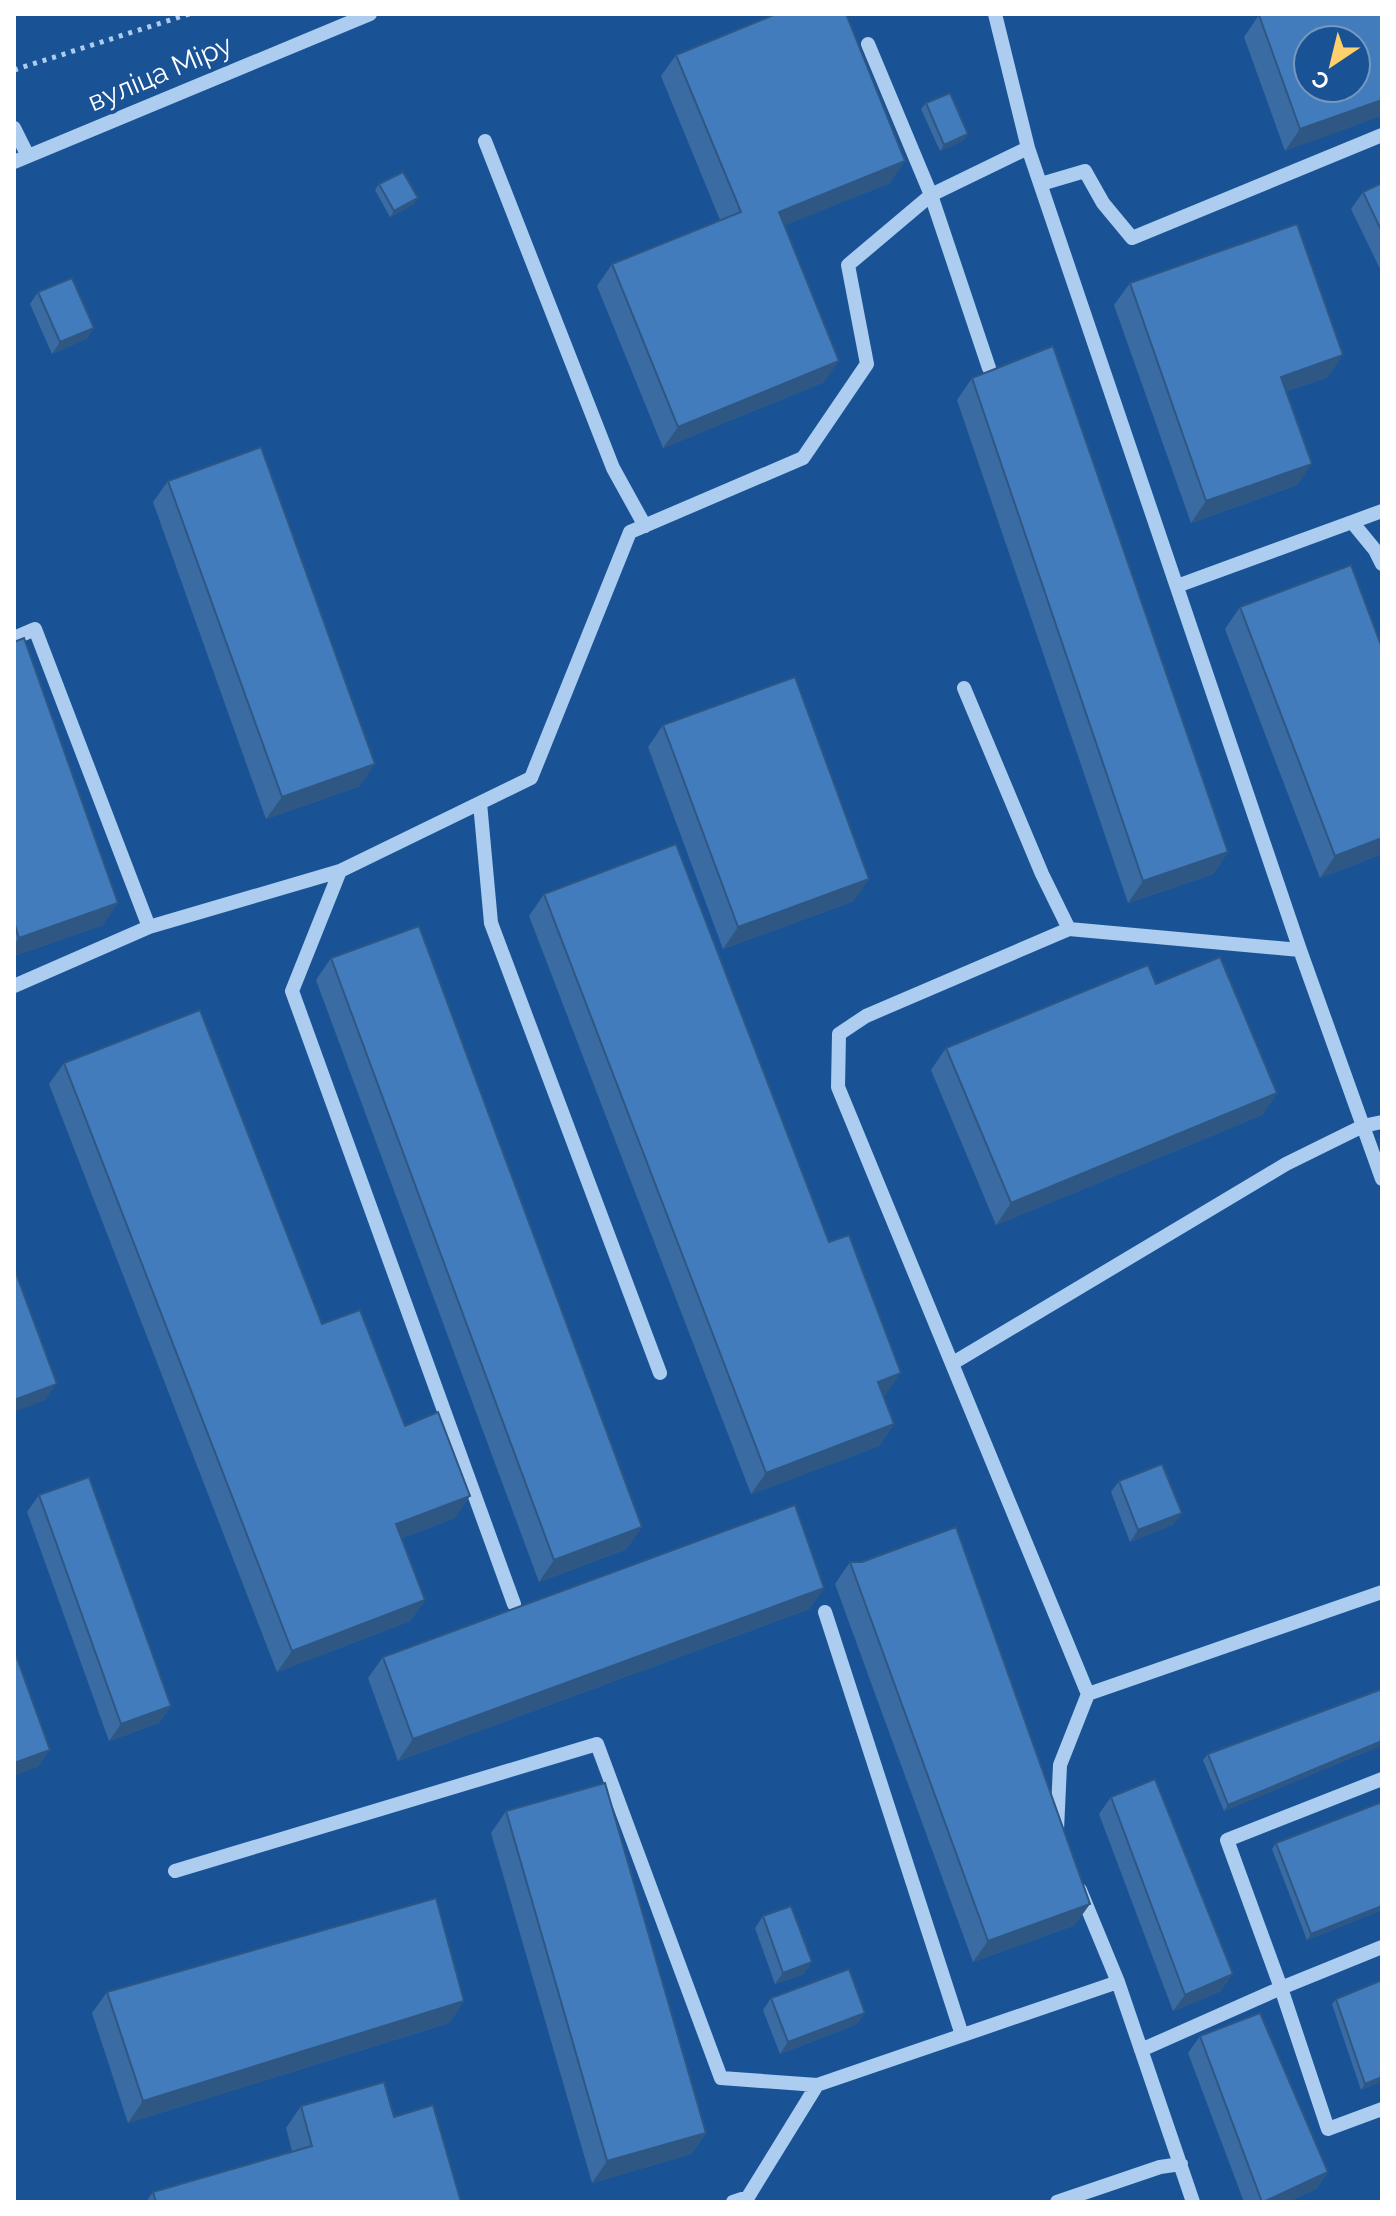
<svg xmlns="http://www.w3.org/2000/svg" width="1396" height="2216" viewBox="0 0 1396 2216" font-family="Raleway,sans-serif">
<rect width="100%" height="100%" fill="#1a5395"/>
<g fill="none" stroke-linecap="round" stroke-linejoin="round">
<!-- path -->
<path stroke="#accdf0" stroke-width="5" stroke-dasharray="4 6" stroke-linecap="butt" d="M14,70L189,14"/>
<!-- minor -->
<path stroke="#accdf0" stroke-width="14" d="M995,14L1028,148L1300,950L1382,1179
M868,44L931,195L989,368
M14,128L28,156
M485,141L613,468L645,526
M14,162L370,14
M1041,184L1085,171L1103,203L1132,238L1382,135
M1352,522L1382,511
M1177,586L1352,522L1375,550L1382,564
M14,638L35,629L149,927
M964,688L1042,874L1069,929
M480,803L491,923L660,1373
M1300,950L1069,929L866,1016L839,1034L838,1087L1088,1694L1382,1592
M14,986L149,927L340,871
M953,1363L1286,1164L1363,1126L1382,1122
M514,1604L292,991L340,871L531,778L630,532L803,458L867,364L848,265L931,195L1028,148
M825,1612L962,2035
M1382,1779L1227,1840L1281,1988L1328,2129L1382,2109
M1057,1830L1060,1765L1088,1694
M175,1871L597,1744L721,2078L817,2085
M1080,1890L1118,1982L1193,2202
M1141,2050L1281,1988L1382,1947
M733,2202L748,2197L817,2085L1118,1982
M1057,2202L1160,2167L1181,2164"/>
</g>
<!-- wall -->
<path fill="#3a6ba2" d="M1382,14L1285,151L1244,37L1259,15Z
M676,55L890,183L784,225L824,382L663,448L597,286L612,264L720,220L661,76Z
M926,103L968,134L964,140L940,151L921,109Z
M1382,183V273L1351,209L1363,192Z
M379,184L414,204L390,217L375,190Z
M1130,283L1328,377L1287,391L1297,485L1191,523L1114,305Z
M38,292L94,328L86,339L52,354L30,304Z
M972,378L1228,852L1213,874L1128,903L957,400Z
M168,481L360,786L266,819L153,502Z
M1240,607L1382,648V854L1320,878L1225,629Z
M14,642L103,925L14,956Z
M663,725L854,901L723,949L648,747Z
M544,894L886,1394L883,1396L894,1424L879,1446L751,1494L529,916Z
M331,958L627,1549L539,1582L316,980Z
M1156,984L1277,1093L1262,1115L996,1225L931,1070L946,1048Z
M64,1063L322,1324L405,1426L455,1518L402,1538L425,1600L410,1621L277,1672L49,1084Z
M1119,1481L1174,1524L1130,1542L1111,1492Z
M39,1495L171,1706L159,1723L109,1741L27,1512Z
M850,1562L1075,1925L973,1962L835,1584Z
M824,1588L809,1609L398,1761L368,1678L383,1657Z
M1382,1689V1745L1224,1811L1203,1760L1208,1754Z
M1111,1797L1221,1991L1173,2011L1099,1814Z
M1382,1802V1910L1307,1940L1272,1849L1276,1843Z
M506,1811L706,2133L691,2154L592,2183L491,1833Z
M763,1916L804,1974L775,1984L755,1928Z
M1382,1980V2081L1361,2090L1332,2004L1336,1999Z
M107,1992L464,2001L449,2023L128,2123L92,2013Z
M771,1998L865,2013L857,2024L780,2054L763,2010Z
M1200,2036L1328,2172L1316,2189L1287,2202H1244L1188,2053Z
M301,2106L394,2117L461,2202H146L153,2192L292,2151L286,2128Z"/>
<!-- shaded-wall -->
<path fill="#2f5784" d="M1382,100V116L1285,151L1300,129Z
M968,134L964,140L940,151L944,145Z
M905,161L890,183L764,234L779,212Z
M418,198L414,204L390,217L394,211Z
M94,328L86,339L52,354L60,342Z
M1343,355L1328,377L1266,398L1281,377Z
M839,361L824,382L663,448L678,427Z
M1312,464L1297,485L1191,523L1206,501Z
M375,764L360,786L266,819L282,797Z
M1382,838V854L1320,878L1335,856Z
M1228,852L1213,874L1128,903L1143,881Z
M869,879L854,901L723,949L738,927Z
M118,903L103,925L14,956V945L19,938Z
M1277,1093L1262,1115L996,1225L1011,1203Z
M901,1373L886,1394L862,1403L878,1382Z
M57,1384L45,1400L14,1412V1400Z
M894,1424L879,1446L751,1494L766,1473Z
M470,1496L455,1518L381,1546L396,1524Z
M1182,1513L1174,1524L1130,1542L1138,1530Z
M642,1527L627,1549L539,1582L554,1560Z
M824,1588L809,1609L398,1761L413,1739Z
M425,1600L410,1621L277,1672L292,1651Z
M171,1706L159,1723L109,1741L121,1724Z
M1382,1741V1745L1224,1811L1228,1805Z
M50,1750L38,1767L14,1776V1763Z
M1090,1904L1075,1925L973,1962L988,1941Z
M1382,1906V1910L1307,1940L1311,1934Z
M812,1962L804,1974L775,1984L783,1973Z
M1233,1974L1221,1991L1173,2011L1185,1995Z
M464,2001L449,2023L128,2123L143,2101Z
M865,2013L857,2024L780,2054L788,2042Z
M1382,2077V2081L1361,2090L1365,2084Z
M706,2133L691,2154L592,2183L607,2161Z
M1328,2172L1316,2189L1287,2202H1263Z"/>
<!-- building -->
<path fill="#437cbc" stroke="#2f5784" stroke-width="2" fill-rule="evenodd" d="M776,14H846L905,161L779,212L839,361L678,427L612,264L741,212L676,55Z
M1263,14H1382V100L1300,129L1259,15ZM1308,40H1356V88H1308Z
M950,93L968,134L944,145L926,103Z
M403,172L418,198L394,211L379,184Z
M1382,183V232L1363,192Z
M1297,224L1343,355L1281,377L1312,464L1206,501L1130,283Z
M72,278L94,328L60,342L38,292Z
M1053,346L1228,852L1143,881L972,378Z
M261,447L375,764L282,797L168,481Z
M1351,565L1382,648V838L1335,856L1240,607Z
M24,638L118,903L19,938L14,922V642Z
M795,677L869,879L738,927L663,725Z
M676,844L829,1242L849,1235L901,1373L878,1382L894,1424L766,1473L544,894Z
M419,926L642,1527L554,1560L331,958Z
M1220,957L1277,1093L1011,1203L946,1048L1148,965L1156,984Z
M200,1010L322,1324L360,1310L405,1426L438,1412L470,1496L396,1524L425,1600L292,1651L64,1063Z
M14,1268L57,1384L14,1400Z
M1162,1464L1182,1513L1138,1530L1119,1481Z
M89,1477L171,1706L121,1724L39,1495Z
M795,1505L824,1588L413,1739L383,1657Z
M956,1527L1090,1904L988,1941L850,1562H862Z
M14,1650L50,1750L14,1763Z
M1382,1689V1741L1228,1805L1208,1754Z
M1155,1779L1233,1974L1185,1995L1111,1797Z
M605,1783L706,2133L607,2161L506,1811Z
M1382,1802V1906L1311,1934L1276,1843Z
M436,1898L464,2001L143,2101L107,1992Z
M791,1906L812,1962L783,1973L763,1916Z
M849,1969L865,2013L788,2042L771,1998Z
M1382,1980V2077L1365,2084L1336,1999Z
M1260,2013L1328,2172L1263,2202H1262L1200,2036Z
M384,2082L394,2117L433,2105L461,2202H156L153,2192L312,2146L301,2106Z"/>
<g text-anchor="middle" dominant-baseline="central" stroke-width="8" stroke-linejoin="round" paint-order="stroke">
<!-- street labels -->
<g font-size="28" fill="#fff" stroke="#1a5395">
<text transform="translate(160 73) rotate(-23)">вуліца Міру</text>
</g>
</g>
<!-- border -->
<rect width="1396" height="2216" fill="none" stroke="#ffffff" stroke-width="32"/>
<!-- north arrow -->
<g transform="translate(1332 64) rotate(215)"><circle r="38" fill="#1a5395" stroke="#7698bf" stroke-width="2"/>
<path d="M0-6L14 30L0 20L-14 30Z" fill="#ffd06b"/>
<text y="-12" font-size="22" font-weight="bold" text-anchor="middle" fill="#ffffff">С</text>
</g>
</svg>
